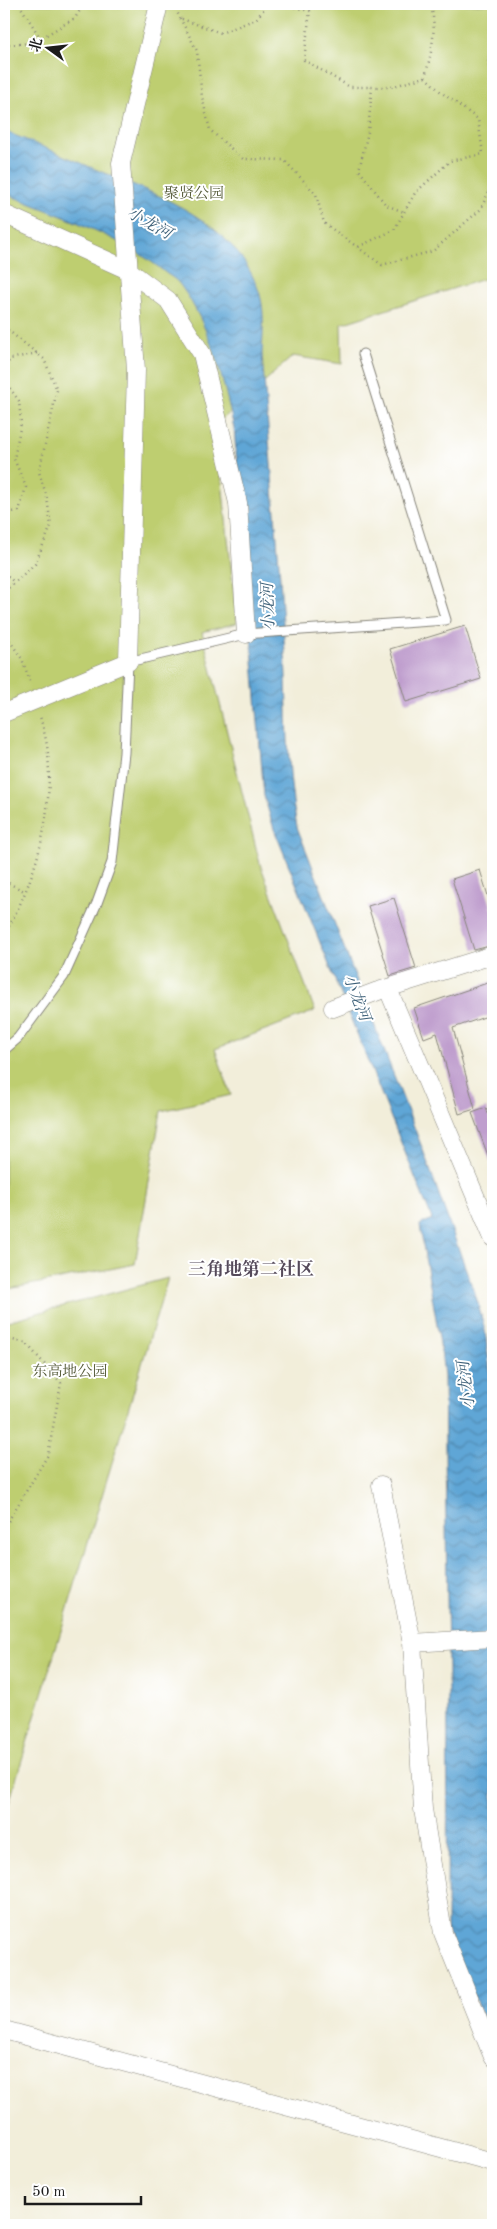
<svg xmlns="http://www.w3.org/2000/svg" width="497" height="2229" viewBox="0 0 497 2229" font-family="'Old Standard TT','Noto Serif SC',serif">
<defs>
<pattern id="water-waves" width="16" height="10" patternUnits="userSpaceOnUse" patternTransform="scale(1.25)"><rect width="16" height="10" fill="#5fa6d6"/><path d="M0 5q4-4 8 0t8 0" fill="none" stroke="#4e86ad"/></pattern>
</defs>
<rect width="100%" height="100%" fill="#fff"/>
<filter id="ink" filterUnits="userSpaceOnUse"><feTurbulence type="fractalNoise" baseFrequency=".02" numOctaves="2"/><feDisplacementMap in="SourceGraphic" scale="10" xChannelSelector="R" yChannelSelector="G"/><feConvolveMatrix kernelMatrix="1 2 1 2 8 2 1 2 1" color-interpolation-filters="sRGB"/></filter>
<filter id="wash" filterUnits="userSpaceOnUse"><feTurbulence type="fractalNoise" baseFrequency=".0096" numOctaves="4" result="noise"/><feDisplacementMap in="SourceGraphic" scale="20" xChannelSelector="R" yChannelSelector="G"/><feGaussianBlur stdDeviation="1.12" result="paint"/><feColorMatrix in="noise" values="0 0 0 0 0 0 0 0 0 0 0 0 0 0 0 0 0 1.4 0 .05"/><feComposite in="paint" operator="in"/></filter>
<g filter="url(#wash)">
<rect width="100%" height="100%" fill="#f2eeda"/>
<!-- green -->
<path fill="#bece70" stroke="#6d7546" d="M4,4H493V276L341,324L342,364L293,356L216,425L237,623L202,632L260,864L315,1011L215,1049L231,1095L161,1111L135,1264L4,1290Z
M168,1278L4,1819V1322Z"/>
<!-- water -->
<path fill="url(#water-waves)" stroke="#3e6179" d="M4,131C37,144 70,158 102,172C162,196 231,221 257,286C266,307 263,332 262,354C270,454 279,553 285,653C288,711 286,769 297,827L423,1150L477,1300L485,1330L493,1397V2044L447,1931L448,1668L444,1376C439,1325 427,1275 420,1225L432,1219L274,829L264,796L234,428C223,379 211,328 181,286C178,281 172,277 167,274C123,236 57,215 4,193Z"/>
<g id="blocks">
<!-- building -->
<path fill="#bf9ece" d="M465,626L481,679L406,702L390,649Z
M480,870L493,912V945L474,950L452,879Z
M394,898L416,968L390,976L368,906Z
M493,981V1014L453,1028L475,1109L459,1114L437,1033L424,1038L414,1008Z
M486,1108L493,1127L492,1166L472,1113Z"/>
</g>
</g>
<g filter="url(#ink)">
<use href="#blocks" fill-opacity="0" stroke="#87857b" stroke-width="1"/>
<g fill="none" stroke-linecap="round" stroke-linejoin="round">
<!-- service casing -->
<g stroke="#87857b" stroke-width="11">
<path id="service" d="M4,1050L18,1038L64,976L97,903L112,862L124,753L128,662L246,634L446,620L363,354"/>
</g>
<!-- minor casing -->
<g stroke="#87857b" stroke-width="19">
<path id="minor" d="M4,214L128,270L168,300L202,354L238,503L246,634
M4,713L128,662L136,370L121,163L159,4
M388,989L493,1238
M333,1008L378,991L493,955
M381,1485L412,1643L423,1809L443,1933L493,2057
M412,1643L493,1638
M4,2030L493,2162"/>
</g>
<!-- path -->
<path stroke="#87857b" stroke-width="2.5" stroke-dasharray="1 4" stroke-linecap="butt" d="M19,4L41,39
M179,4L177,12L197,51L202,97L210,130L243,159L284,160L316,194L324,223L382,265L433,251L481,209L493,181
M280,4L310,11L304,60L350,87H391L425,77L442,93L478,119L483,154L450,161L415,193L394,230L358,247
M182,19L221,33L256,19L268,4
M493,31L488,62L493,88
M4,45L33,43L75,18L84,4
M425,77C431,55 438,25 430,4
M372,87L368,132L359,170L386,205L404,212
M4,327L44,359L57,390L39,472L47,498L51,526L35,564L4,592
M4,371L10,359L37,353
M4,380L19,401L21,423L14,459L26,487L19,511L4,513
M4,573L15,583
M4,632L22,659L31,684
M4,881L26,892
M4,935C36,880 53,818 48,754C47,741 43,728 40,716
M4,1338L26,1343L61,1383L48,1455L4,1528"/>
<!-- service -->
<use href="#service" stroke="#fff" stroke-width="9"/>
<!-- minor -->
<use href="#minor" stroke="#fff" stroke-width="18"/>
</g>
</g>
<g text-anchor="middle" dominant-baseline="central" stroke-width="4" stroke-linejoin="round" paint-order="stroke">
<!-- park labels -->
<g font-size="15" fill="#555a39" stroke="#fff">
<text x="194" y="194">聚贤公园</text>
<text x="70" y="1372">东高地公园</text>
</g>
<!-- water labels -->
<g font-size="16" font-style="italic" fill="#3e6179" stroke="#fff">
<text transform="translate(149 224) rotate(29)">小龙河</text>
<text transform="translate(269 607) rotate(-92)">小龙河</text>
<text transform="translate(356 998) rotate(69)">小龙河</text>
<text transform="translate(467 1385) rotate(-97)">小龙河</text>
</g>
<!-- quarter labels -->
<g font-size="18" font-weight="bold" fill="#554a5a" stroke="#fff">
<text x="251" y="1270">三角地第二社区</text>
</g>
</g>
<!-- margin -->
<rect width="497" height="2229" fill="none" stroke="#fff" stroke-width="20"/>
<!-- north arrow -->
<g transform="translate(48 48) rotate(285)" stroke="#ffffff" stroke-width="4" paint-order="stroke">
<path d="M0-4L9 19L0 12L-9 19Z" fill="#1c1c1c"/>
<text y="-8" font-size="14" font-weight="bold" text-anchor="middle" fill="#1c1c1c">北</text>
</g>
<!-- scale -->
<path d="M25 2196v8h116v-8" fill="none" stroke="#1c1c1c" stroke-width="2.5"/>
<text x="32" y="2196" font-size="15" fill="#1c1c1c" stroke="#ffffff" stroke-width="4" paint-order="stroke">50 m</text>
</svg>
